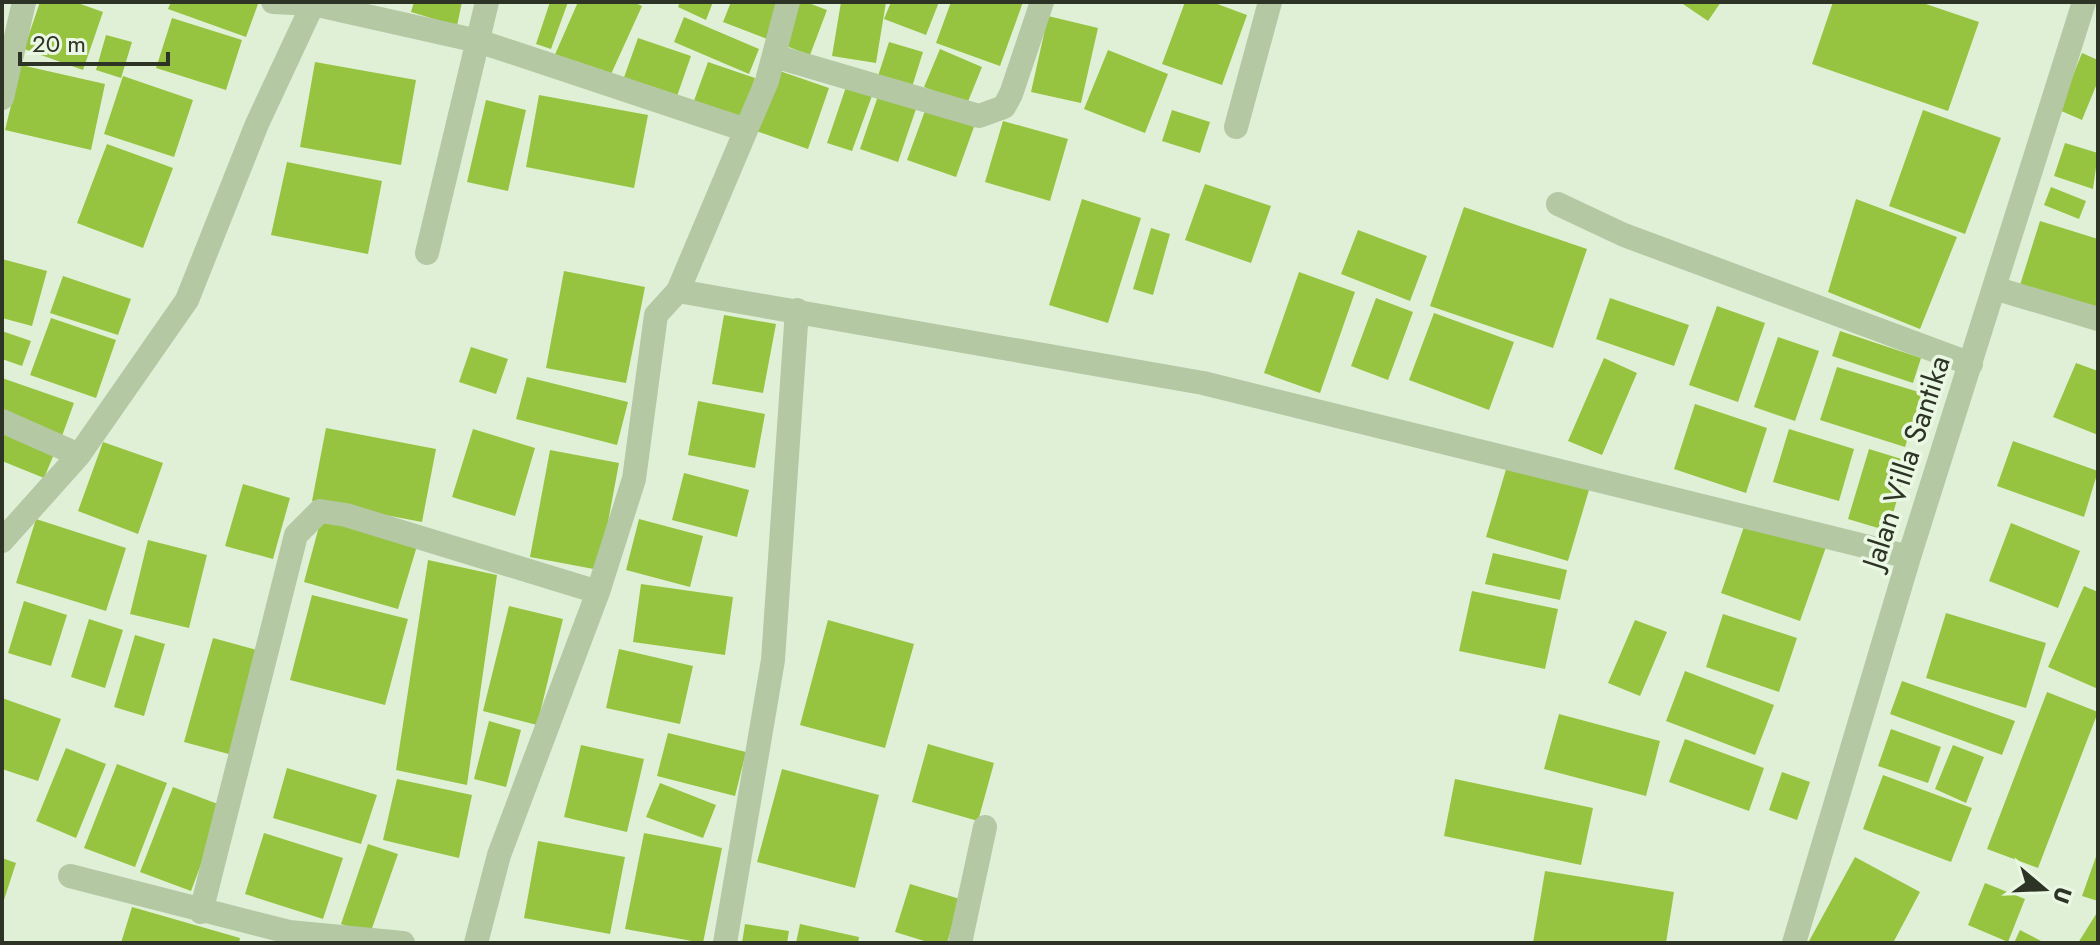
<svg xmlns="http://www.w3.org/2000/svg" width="2100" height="945" viewBox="0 0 2100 945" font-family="Jost,sans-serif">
<rect width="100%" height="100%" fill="#e0f0d7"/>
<!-- building -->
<path fill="#96c441" d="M40,2H75L103,12L83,70L24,49Z
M171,2H253L258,4L246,37L168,9Z
M414,2H462L457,26L411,12Z
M550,2H568L551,49L536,44Z
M578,2H633L642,6L607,83L553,59Z
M680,2H713L706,20L678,7Z
M731,2H784L770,40L723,22Z
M794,2H806L827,10L810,55L778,43Z
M841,2H886L876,63L832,56Z
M891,2H939L926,35L884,19Z
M951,2H1023L1000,66L936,43Z
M1185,2H1212L1247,15L1222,85L1162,64Z
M1680,2H1721L1708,21Z
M1833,2H1920L1979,22L1948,111L1812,64Z
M1048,16L1098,28L1081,103L1031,92Z
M684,17L759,49L749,74L674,42Z
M172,18L242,40L226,90L156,68Z
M106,35L132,42L121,78L96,70Z
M638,38L691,56L675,102L622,83Z
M889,42L923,52L912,87L878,76Z
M940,49L982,67L967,104L924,87Z
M1108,50L1168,74L1145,133L1084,109Z
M2082,53L2098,60V81L2082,120L2059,110Z
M315,62L416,80L401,165L300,147Z
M708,62L755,78L739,125L691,109Z
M21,65L105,84L91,150L5,130Z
M774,69L829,88L808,149L753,130Z
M123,76L193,100L174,157L104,134Z
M847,84L873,93L852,151L827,143Z
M879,93L917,106L898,162L860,149Z
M539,95L648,115L634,188L526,167Z
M486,100L526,110L508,191L467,182Z
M926,108L975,124L956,177L907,160Z
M1172,110L1210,122L1200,153L1162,141Z
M1923,110L2001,138L1965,234L1889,206Z
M1003,121L1068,139L1050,201L985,182Z
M2065,143L2098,153L2093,189L2054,176Z
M107,144L173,168L143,248L77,223Z
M287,162L382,181L368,254L271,235Z
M1205,184L1271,206L1251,263L1185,240Z
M2051,187L2086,201L2079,219L2044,205Z
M1082,199L1141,218L1108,323L1049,305Z
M1856,199L1957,237L1920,329L1828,292Z
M1464,207L1587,249L1553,348L1430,306Z
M2040,221L2098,239V308L2020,285Z
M1151,228L1170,234L1153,295L1133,289Z
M1358,230L1427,256L1410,301L1341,274Z
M2,259L47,271L32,326L2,318Z
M564,271L645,287L626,383L546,368Z
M1299,272L1355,292L1320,393L1264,373Z
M63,276L131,299L118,335L50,313Z
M1376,298L1413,312L1388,380L1351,366Z
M1610,298L1689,325L1674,366L1596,339Z
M1717,306L1765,323L1738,402L1689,385Z
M1434,313L1514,342L1489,410L1409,380Z
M724,315L776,324L763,393L712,384Z
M51,318L116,340L96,398L30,375Z
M2,331L31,341L22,366L2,359Z
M1840,331L1921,358L1913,383L1832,356Z
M1778,337L1819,351L1795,421L1754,407Z
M471,347L508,359L496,394L459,382Z
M1604,358L1637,373L1602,455L1568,441Z
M2076,363L2098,371V435L2053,417Z
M1837,367L1922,393L1905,447L1820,420Z
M527,377L628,402L617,445L516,419Z
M2,378L74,403L62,436L2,415Z
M698,401L765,414L755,468L688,455Z
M1695,404L1767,428L1746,493L1674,469Z
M2,425L57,447L44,478L2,461Z
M326,428L436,449L422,522L312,501Z
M473,429L535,448L515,516L452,497Z
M1789,429L1854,449L1839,501L1773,482Z
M2013,441L2098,471L2084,517L1997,486Z
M103,442L163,463L138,534L78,511Z
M1869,449L1908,461L1888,531L1848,519Z
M550,450L619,463L599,570L530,557Z
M1507,466L1589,490L1568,561L1486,537Z
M684,473L749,490L737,537L672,520Z
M243,484L290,498L273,559L225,546Z
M1747,518L1826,547L1800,621L1721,593Z
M36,519L126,548L106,611L16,583Z
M321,519L417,546L398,609L304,582Z
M639,519L703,536L690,587L626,570Z
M2011,523L2080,551L2058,608L1989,581Z
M148,540L207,555L189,628L130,614Z
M1493,553L1567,570L1560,600L1485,584Z
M428,560L497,575L467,785L396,770Z
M641,584L733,597L725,655L633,642Z
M2084,586L2098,592V689L2048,667Z
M1472,591L1558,609L1545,669L1459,651Z
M312,595L408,619L385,705L290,680Z
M24,601L67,615L51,666L8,653Z
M509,606L563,619L537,725L483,711Z
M1946,613L2046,643L2026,708L1926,678Z
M1723,614L1797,638L1779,692L1706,667Z
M89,619L123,630L105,688L71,677Z
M828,620L914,644L885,748L800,725Z
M1635,620L1667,632L1640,696L1608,683Z
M135,635L165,644L144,716L114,707Z
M213,638L264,652L236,756L184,742Z
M619,649L693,666L680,724L606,708Z
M1685,671L1774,705L1755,755L1666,721Z
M1902,681L2015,721L2002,755L1890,714Z
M2047,692L2098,712L2038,868L1987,849Z
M2,698L61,719L38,781L2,769Z
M1559,714L1660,741L1646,796L1544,769Z
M489,721L521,730L506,787L474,779Z
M1891,729L1941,747L1928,783L1878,766Z
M668,733L746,752L735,796L657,776Z
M1685,739L1764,768L1749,811L1669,782Z
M928,744L994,763L978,821L912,802Z
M581,745L644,759L627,832L564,817Z
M1953,745L1984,757L1966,803L1935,789Z
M66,748L106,764L76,838L36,821Z
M117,764L167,783L135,867L84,848Z
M287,768L377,795L361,844L273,818Z
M782,769L879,795L855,888L757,862Z
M1782,772L1810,782L1797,820L1769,810Z
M1883,775L1972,808L1951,862L1863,829Z
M397,779L472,795L459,858L383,840Z
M1455,779L1593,808L1581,865L1444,836Z
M660,783L716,805L703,838L646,817Z
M173,787L223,806L191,891L140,872Z
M264,833L343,858L323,919L245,894Z
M644,833L722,848L703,943L625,929Z
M538,841L625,857L610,934L524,918Z
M368,844L398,854L370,934L341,924Z
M2098,851V901L2082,896Z
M1855,857L1920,892L1893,943H1808Z
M2,858L16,863L3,903H2Z
M1545,871L1674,892L1666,943H1533Z
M1985,883L2025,899L2008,942L1968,925Z
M910,884L960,899L947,943H931L895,932Z
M132,907L240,938L239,943H121Z
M2098,911V943H2078Z
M745,924L789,931L787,943H742Z
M800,924L859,937L858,943H796Z
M2020,930L2045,943H2014Z"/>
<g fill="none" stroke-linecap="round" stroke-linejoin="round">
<!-- street -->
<path stroke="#b3c8a3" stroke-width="24" d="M273,2L313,4L478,41L746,130L767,81L788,2
M774,56L979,116L1004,107L1011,94L1042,2
M2,98L24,2
M1236,127L1270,2
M1558,204L1624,235L1971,364
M427,253L487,2
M1994,288L2098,319
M678,291L1203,383L1909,557
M2,421L79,455
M2,541L79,455L187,300L257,124L313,4
M70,876L289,932L403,943
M201,912L296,535L320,511L346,515L598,592
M476,943L499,855L598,592L634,479L656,315L678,291L746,130
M725,943L773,660L797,310
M960,943L985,827
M1794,943L1909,557L2084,2"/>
</g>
<g text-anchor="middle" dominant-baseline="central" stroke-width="7" stroke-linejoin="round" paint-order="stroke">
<!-- street labels -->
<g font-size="30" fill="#2d3325" stroke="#eaf8e3">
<text transform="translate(1906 462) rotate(-72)">Jalan Villa Santika</text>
</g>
</g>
<!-- border -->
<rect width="2100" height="945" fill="none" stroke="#2d3325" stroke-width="8"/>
<!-- north arrow -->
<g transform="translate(2044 889) rotate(109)" stroke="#eaf8e3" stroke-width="6" paint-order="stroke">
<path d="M0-6L14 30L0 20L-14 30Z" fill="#2d3325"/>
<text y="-12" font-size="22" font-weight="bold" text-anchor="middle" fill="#2d3325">U</text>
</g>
<!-- scale -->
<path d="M20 52v12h148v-12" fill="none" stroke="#2d3325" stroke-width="4"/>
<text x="32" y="52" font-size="24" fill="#2d3325" stroke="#eaf8e3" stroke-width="6" paint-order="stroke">20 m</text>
</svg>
